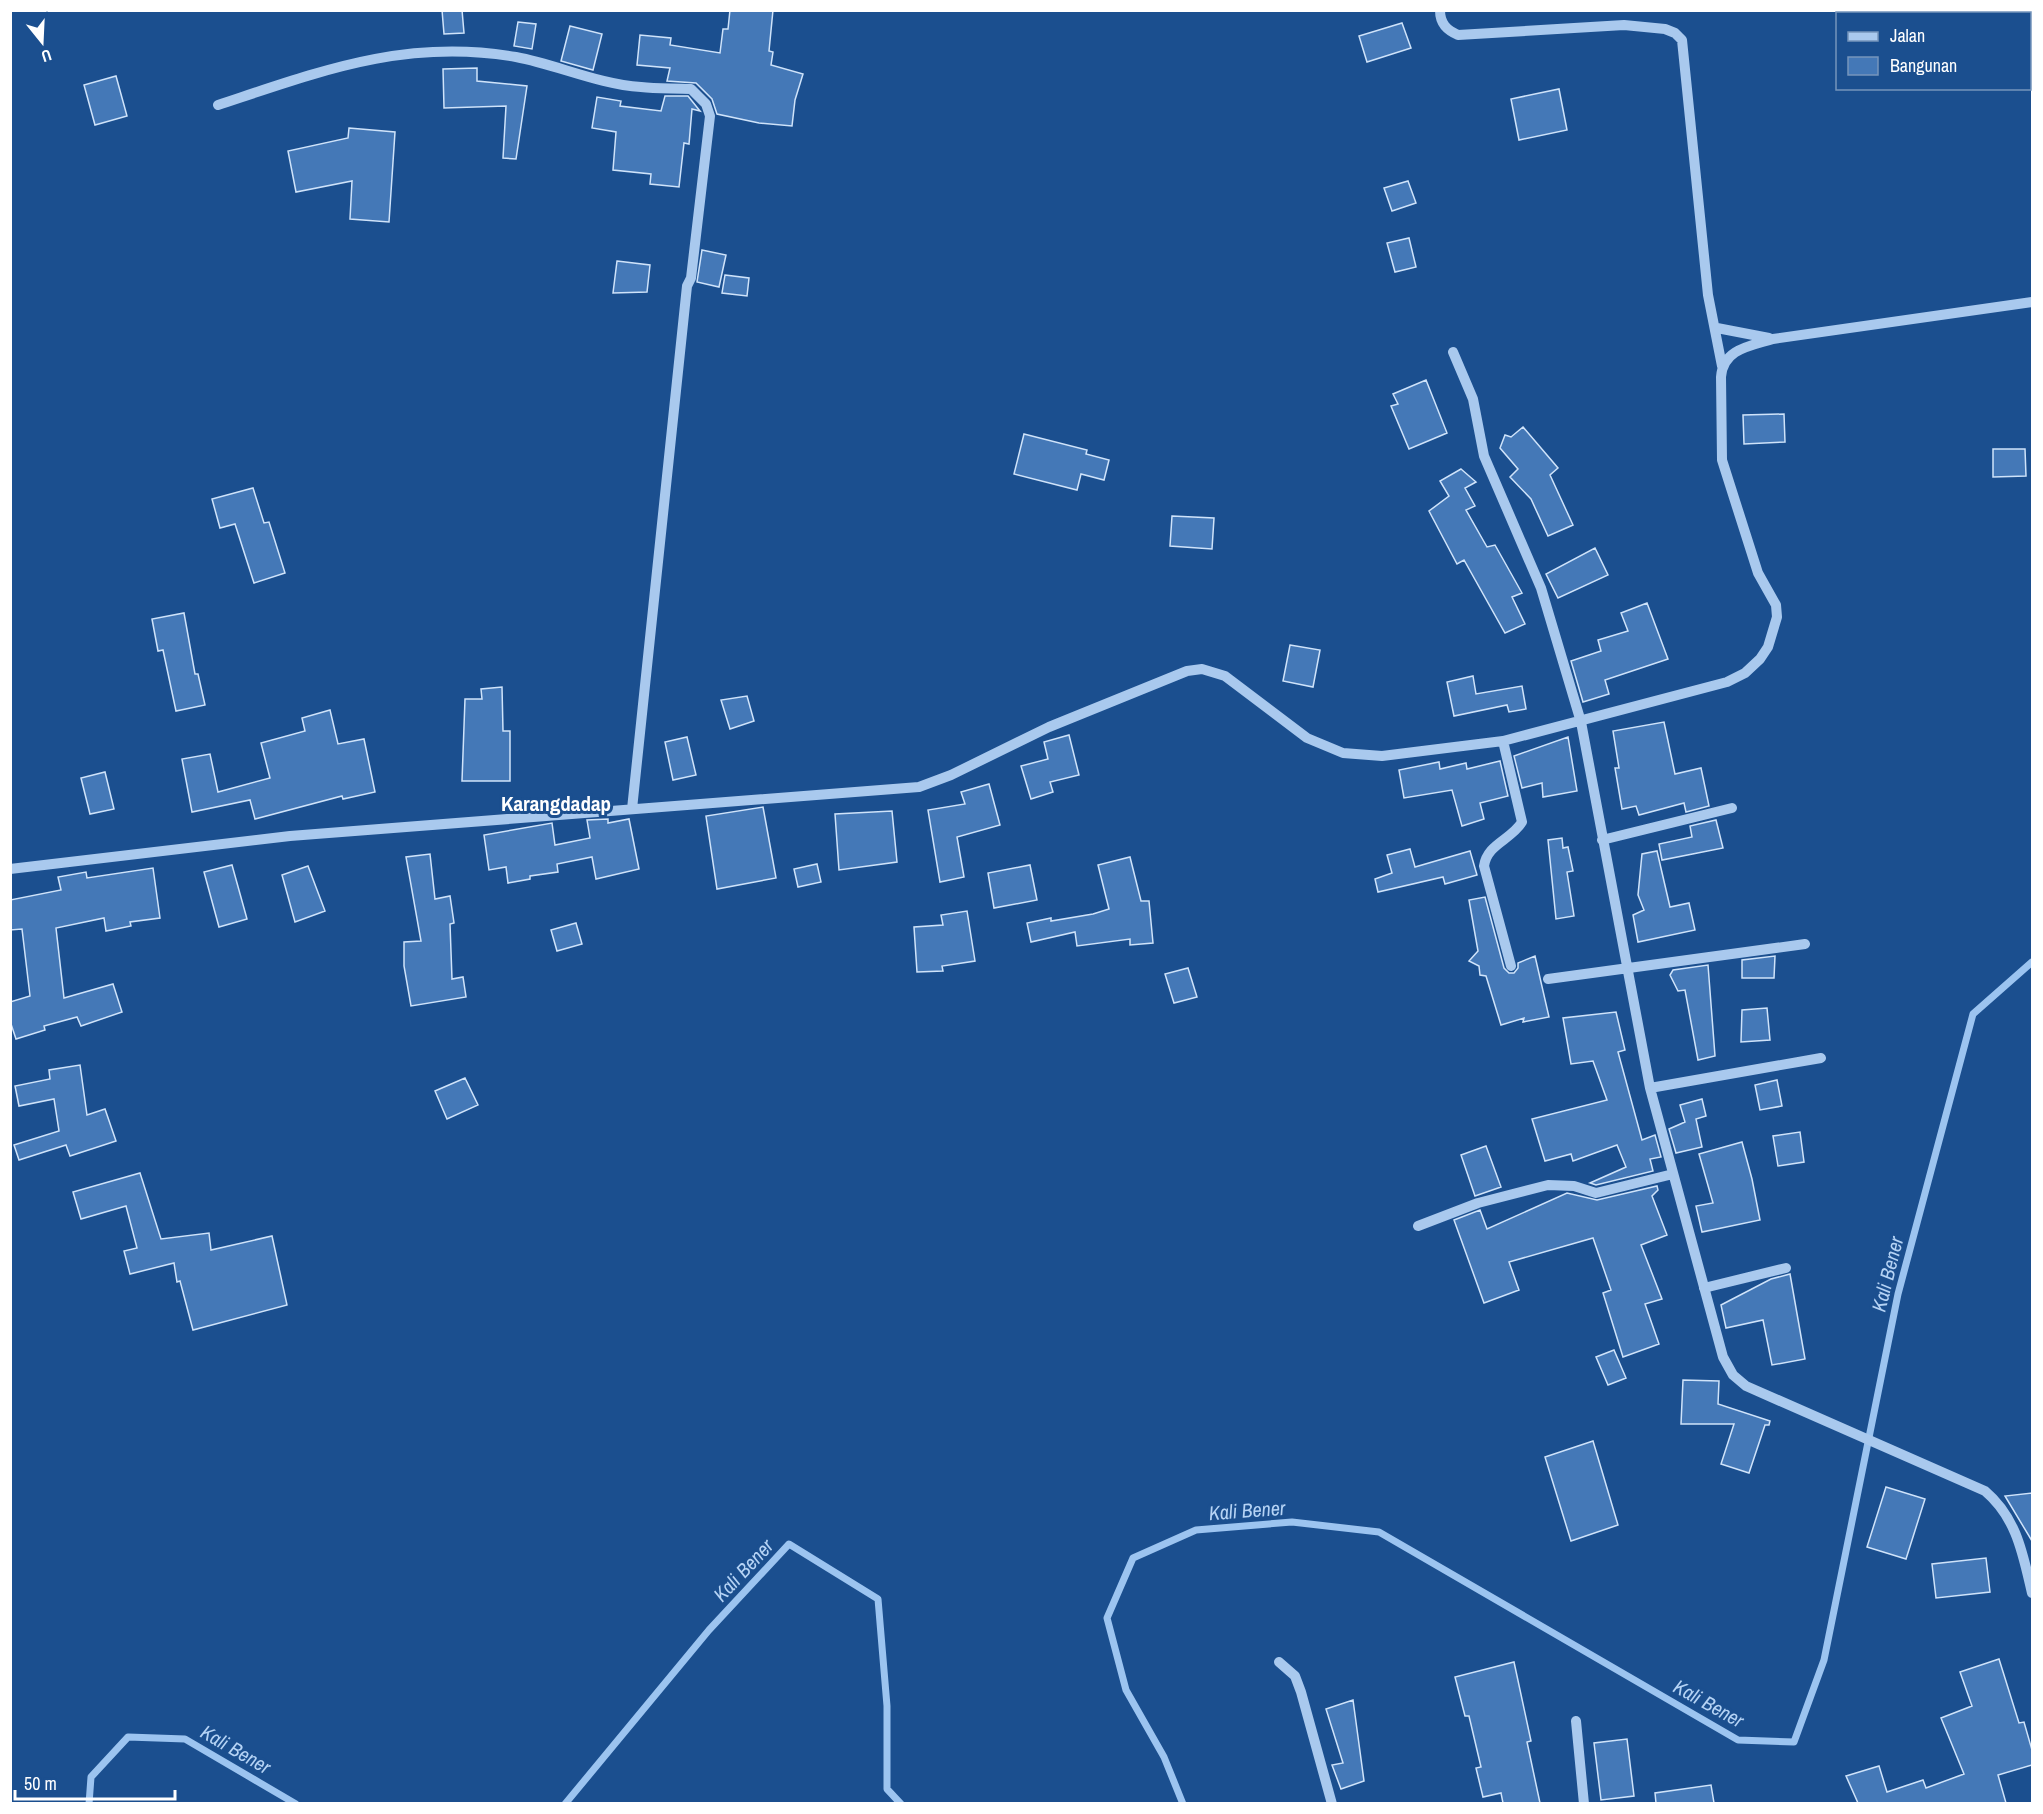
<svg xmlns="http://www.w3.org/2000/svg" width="2043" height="1814" viewBox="0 0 2043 1814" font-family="'Archivo Narrow',sans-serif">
<rect width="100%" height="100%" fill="#1b4f8f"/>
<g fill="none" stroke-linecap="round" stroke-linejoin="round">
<!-- stream -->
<path stroke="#9cc4f0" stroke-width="7" d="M89,1804L91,1777L128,1737L185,1739L296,1804
M565,1804L709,1630L789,1544L878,1599L887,1706V1789L901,1804
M1183,1804L1164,1757L1126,1690L1107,1618L1133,1558L1196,1530L1292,1522L1379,1532L1738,1740L1794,1742L1824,1660L1898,1294L1973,1014L2032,962"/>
</g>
<!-- building -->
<path fill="#4478b7" stroke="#cfe3fa" stroke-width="1.5" d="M442,10H462L464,33L444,34Z
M730,10H773L769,51L773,52L771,65L803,74L795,100L792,126L759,123L717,114L712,99L696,83L667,81L670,68L637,65L640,35L671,38L670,45L720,53L723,29H728Z
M518,22L536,24L532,49L514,46Z
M1402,23L1411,48L1367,62L1359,36Z
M570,26L602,34L593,70L561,61Z
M477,68V81L527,86L516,159L503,158L506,106L444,108L443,69Z
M116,76L127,116L95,125L84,85Z
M1559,89L1567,130L1519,140L1511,99Z
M665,96H688L700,111L692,109L689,144L684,143L679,187L650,184L651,174L613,170L616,132L592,128L597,97L621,101L620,106L661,111Z
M349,128L395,132L389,222L350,219L352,181L296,192L288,151L348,138Z
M1408,181L1416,203L1392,211L1384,188Z
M1409,238L1416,267L1395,272L1387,243Z
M702,250L726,255L719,287L697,282Z
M617,261L650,265L647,292L613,293Z
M725,275L749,278L747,296L722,293Z
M1426,380L1447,433L1409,449L1391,406L1398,404L1393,394Z
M1784,414L1785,442L1744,444L1743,415Z
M1523,427L1558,468L1550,475L1573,525L1548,536L1531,499L1510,477L1518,469L1500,448L1505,435L1511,437Z
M1024,434L1087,450L1086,454L1109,460L1104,480L1081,474L1077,490L1014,474Z
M1993,449H2025L2026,476L1993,477Z
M1461,469L1476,482L1465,488L1475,506L1466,510L1487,547L1495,545L1522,593L1512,597L1525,624L1505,633L1464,560L1457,564L1429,511L1449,496L1440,481Z
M253,488L264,523L269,522L285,573L254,583L235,524L220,528L212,499Z
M1172,516L1214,518L1212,549L1170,546Z
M1595,548L1608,575L1558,598L1546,574Z
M1647,603L1668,659L1605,680L1609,694L1583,702L1571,661L1601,651L1598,640L1628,631L1621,613Z
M184,613L195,674H198L205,705L176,711L163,650L158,651L152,619Z
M1290,645L1320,650L1313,687L1283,681Z
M1473,676L1476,694L1522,686L1526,709L1509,712L1507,705L1454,716L1447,682Z
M502,687L503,731H510V781H462L465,699H482L481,689Z
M747,696L754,721L730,729L721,700Z
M330,710L338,744L364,739L375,792L343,799L342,796L255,819L250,800L192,812L182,759L210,754L218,792L270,778L261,743L305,731L302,718Z
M1664,722L1675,774L1701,768L1709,806L1686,812L1684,803L1639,815L1636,806L1622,809L1615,768H1619L1613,731Z
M1069,735L1079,775L1050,782L1053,792L1031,799L1021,766L1048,759L1044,742Z
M687,737L696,775L673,780L665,742Z
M1568,737L1577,791L1543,797L1542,783L1522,788L1514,756Z
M1500,761L1508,796L1480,803L1484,819L1462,826L1452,790L1404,798L1399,770L1439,762L1440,769L1466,763L1467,769Z
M105,772L114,809L90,814L81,778Z
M989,784L1000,825L957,837L964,877L940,882L928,810L965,804L961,792Z
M763,807L776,878L717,889L706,816Z
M892,811L897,862L839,870L835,814Z
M608,819V823L629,819L639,869L596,879L592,857L557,864L558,872L530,876V879L508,883L506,867L489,870L484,835L552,823L555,845L590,838L587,820Z
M1716,820L1723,848L1662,860L1659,844L1692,837L1690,826Z
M1562,838L1563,848L1568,847L1573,871L1567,872L1574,916L1556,919L1548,840Z
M1410,849L1415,867L1470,851L1477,875L1445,884L1443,877L1378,892L1375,879L1392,873L1387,855Z
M1657,851L1670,907L1689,903L1695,930L1638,942L1633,915L1644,910L1638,895L1642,854Z
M430,854L435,899L450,896L454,923L450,924L452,979L463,977L466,997L411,1006L404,966V942L421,941L406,857Z
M1130,857L1141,901H1149L1153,943L1130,945V939L1077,946L1075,932L1031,942L1027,923L1051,918V921L1093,914L1109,909L1098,865Z
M817,864L821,882L798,887L794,869Z
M232,865L247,919L219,927L204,872Z
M1030,865L1037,900L994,908L988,873Z
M308,866L325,911L295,922L282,875Z
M153,868L160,918L130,922L131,926L106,931L104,918L56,928L64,998L113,984L122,1012L81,1026L77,1017L44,1026L45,1030L16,1039L10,1021V1002L30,996L22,929L10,930V900L61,890L58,877L86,872L87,878Z
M1485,897L1504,968L1509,973H1514L1518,968V963L1535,956L1549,1017L1523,1022L1524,1018L1501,1025L1486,976L1480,975L1479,966L1469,961L1478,951L1469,900Z
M967,911L975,961L942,966L943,971L917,972L914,927L943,925L941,915Z
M576,923L582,944L557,951L551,930Z
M1775,956L1774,978H1742V960Z
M1708,965L1715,1056L1698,1060L1685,990L1678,991L1670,975L1673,970Z
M1188,968L1197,997L1174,1003L1165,974Z
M1767,1008L1770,1040L1741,1042L1742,1010Z
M1616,1012L1625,1050L1618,1052L1642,1140L1655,1135L1661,1157L1650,1159L1653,1171L1596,1185L1590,1183L1626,1167L1617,1145L1573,1161L1571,1154L1545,1161L1532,1119L1607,1100L1593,1061L1571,1064L1563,1018Z
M80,1065L87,1115L105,1109L116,1141L70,1156L66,1145L19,1160L14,1145L59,1131L54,1099L19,1106L15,1086L50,1079L49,1070Z
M465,1078L478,1105L447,1119L435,1091Z
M1777,1080L1782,1106L1760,1110L1755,1085Z
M1702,1099L1706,1116L1696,1119L1702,1147L1676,1153L1669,1129L1685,1122L1680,1105Z
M1800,1132L1804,1162L1778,1166L1773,1136Z
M1742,1142L1752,1179L1760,1220L1702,1232L1696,1206L1713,1203L1699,1154Z
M1486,1146L1501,1187L1475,1196L1461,1155Z
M140,1173L161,1239L209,1233L211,1250L272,1236L287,1305L193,1330L180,1281L177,1282L174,1263L130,1274L124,1251L137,1248L126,1206L81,1219L73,1192Z
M1657,1186L1658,1190L1652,1196L1667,1235L1641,1245L1662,1299L1645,1304L1659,1344L1623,1357L1603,1293L1611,1290L1593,1238L1509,1262L1519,1290L1484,1303L1454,1220L1480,1210L1487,1229L1567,1193L1597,1200Z
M1790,1274L1805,1359L1772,1365L1763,1320L1726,1328L1721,1305L1771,1279Z
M1614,1350L1626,1378L1608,1385L1596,1357Z
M1683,1380L1719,1381L1718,1404L1770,1421L1769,1425H1765L1749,1473L1721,1464L1734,1424H1681Z
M1593,1441L1618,1525L1571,1541L1545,1457Z
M1886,1487L1925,1499L1906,1559L1867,1547Z
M2032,1493V1541L2005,1496Z
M1986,1558L1990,1592L1936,1598L1932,1564Z
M1999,1659L2019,1723L2024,1722L2032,1750V1765L1998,1775L2006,1803H1858L1846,1776L1879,1766L1887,1792L1923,1780L1926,1788L1964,1774L1941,1718L1972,1706L1960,1672Z
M1514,1662L1531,1741L1527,1742L1540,1803H1503L1501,1793L1483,1797L1476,1768L1481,1767L1469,1716H1465L1455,1677Z
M1353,1700L1364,1781L1341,1789L1332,1765L1343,1763L1326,1709Z
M1627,1739L1634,1796L1601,1800L1594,1743Z
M1711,1785L1714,1803H1656L1655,1793Z"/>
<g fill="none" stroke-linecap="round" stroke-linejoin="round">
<!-- minor -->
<path stroke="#a9c9ee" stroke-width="10" d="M1440,10C1440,24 1447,30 1458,35L1624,25L1665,29L1675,33L1682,40L1708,295L1722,366
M218,105C321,71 406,38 516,57C558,65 598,84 641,87C657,89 674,88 691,89L706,104L710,116L691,278L687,286L632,809
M1717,328L1769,338
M1453,352L1473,399L1484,456L1541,588L1581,722L1650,1088L1723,1357L1733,1375L1746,1386L1985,1491C2017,1518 2023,1555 2032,1593
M1503,741L1522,822C1511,840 1487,844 1484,866L1511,966
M1602,840L1732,808
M10,869L290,836L919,787L951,775L1049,727L1187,671L1202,669L1225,676L1307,738L1343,753L1382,756L1503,741L1727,682L1745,673L1760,659L1768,647L1777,617L1776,605L1758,573L1722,460L1721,377C1723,349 1750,346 1773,339L2032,302
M1548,979L1805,944
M1650,1088L1821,1058
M1418,1226L1478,1203L1548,1185L1574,1186L1596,1193L1673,1174
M1704,1288L1786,1268
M1279,1662L1295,1676L1301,1692L1332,1804
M1576,1721L1584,1804"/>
</g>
<g text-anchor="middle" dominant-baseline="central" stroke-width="6" stroke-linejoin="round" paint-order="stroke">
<!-- water labels -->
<g font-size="20" font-style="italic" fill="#b5d3f5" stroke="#1b4f8f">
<text transform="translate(1887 1274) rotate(-76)">Kali Bener</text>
<text transform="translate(1247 1510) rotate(-4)">Kali Bener</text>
<text transform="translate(743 1570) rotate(-47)">Kali Bener</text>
<text transform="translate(1709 1703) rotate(29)">Kali Bener</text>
<text transform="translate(236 1749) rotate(30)">Kali Bener</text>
</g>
<!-- quarter labels -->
<g font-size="21" font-weight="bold" fill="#fff" stroke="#1b4f8f">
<text x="556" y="803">Karangdadap</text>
</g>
</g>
<!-- border -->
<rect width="2043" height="1814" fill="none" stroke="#ffffff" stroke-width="24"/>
<!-- legend -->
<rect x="1836" y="12" width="195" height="78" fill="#1b4f8f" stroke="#7695bc" stroke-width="1.5"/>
<rect x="1848" y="32" width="30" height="9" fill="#a9c9ee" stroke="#7695bc" stroke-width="1.5"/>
<text x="1890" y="42" font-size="18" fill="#ffffff">Jalan</text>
<rect x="1848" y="57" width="30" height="18" fill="#4478b7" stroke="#7695bc" stroke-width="1.5"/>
<text x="1890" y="72" font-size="18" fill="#ffffff">Bangunan</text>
<!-- north arrow -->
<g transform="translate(42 42) rotate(162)" stroke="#1b4f8f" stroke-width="4.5" paint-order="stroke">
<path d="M0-4.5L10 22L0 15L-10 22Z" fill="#ffffff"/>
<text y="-9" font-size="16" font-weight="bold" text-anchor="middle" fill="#ffffff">U</text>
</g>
<!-- scale -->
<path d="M15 1790v9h160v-9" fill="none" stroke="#ffffff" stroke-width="3"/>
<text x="24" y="1790" font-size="18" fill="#ffffff" stroke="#1b4f8f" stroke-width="4.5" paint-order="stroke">50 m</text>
</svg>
